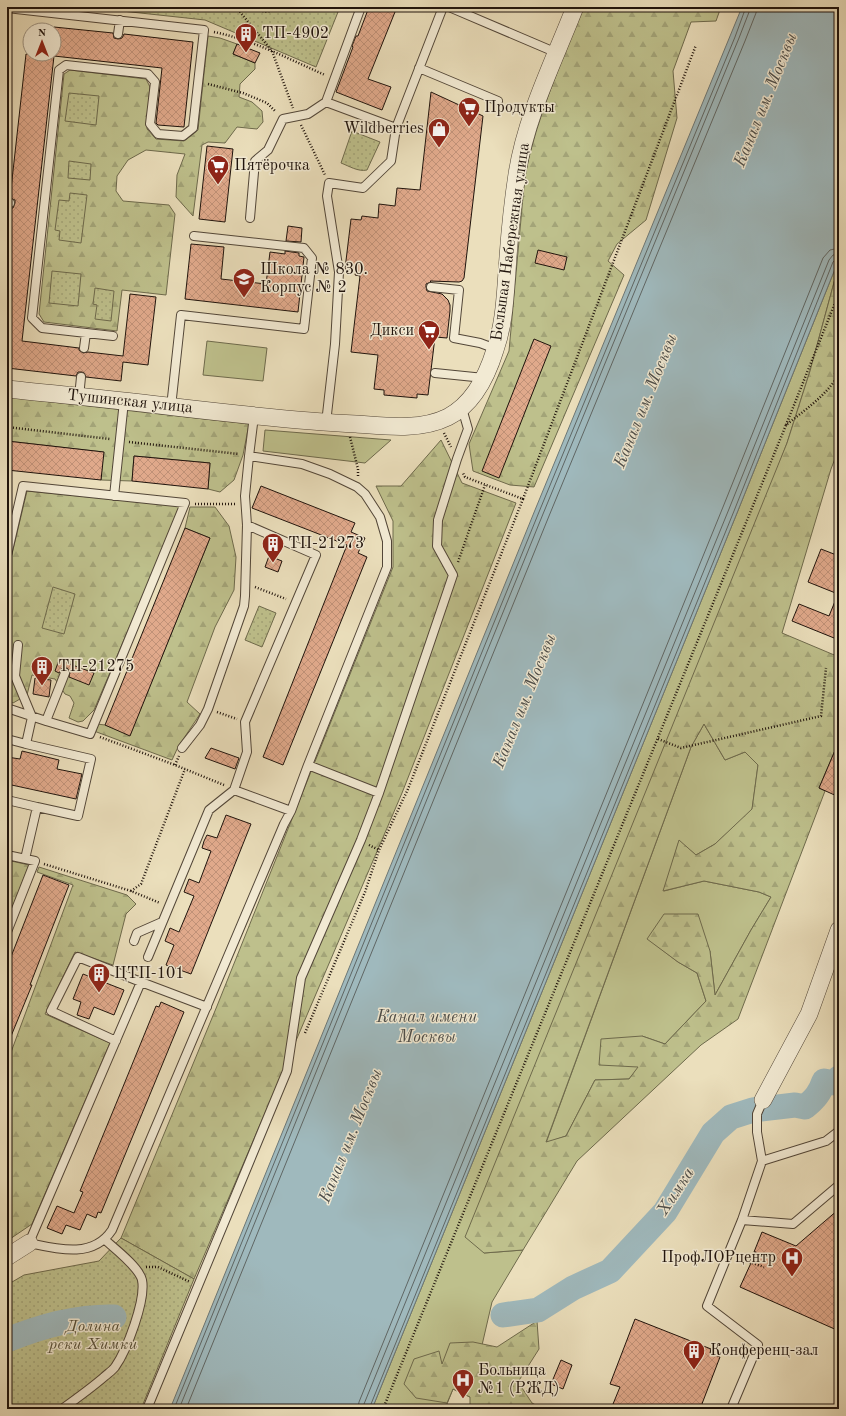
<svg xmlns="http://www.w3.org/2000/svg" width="846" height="1416" viewBox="0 0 846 1416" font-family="'Old Standard TT',serif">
<defs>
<pattern id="forest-firs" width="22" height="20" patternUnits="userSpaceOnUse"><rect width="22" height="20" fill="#bec08c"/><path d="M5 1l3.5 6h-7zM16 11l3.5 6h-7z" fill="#a3a478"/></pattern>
<pattern id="park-dots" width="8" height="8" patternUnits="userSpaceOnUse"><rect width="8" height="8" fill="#bec08c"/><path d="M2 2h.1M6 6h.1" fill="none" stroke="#a3a478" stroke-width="1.8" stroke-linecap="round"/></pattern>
<pattern id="building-cross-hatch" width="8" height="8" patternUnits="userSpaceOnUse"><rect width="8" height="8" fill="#e0a98b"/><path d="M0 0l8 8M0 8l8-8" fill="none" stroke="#c09177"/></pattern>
</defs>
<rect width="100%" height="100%" fill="#ebdfbc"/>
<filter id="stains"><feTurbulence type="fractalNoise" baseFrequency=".005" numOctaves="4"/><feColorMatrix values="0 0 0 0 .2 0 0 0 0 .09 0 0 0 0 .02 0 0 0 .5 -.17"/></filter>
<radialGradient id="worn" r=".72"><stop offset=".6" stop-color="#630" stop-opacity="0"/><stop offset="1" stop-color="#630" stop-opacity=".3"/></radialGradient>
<!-- grass -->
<path fill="#bec08c" stroke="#6e6a4c" d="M839,259V264L810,371L787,443L484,1253L523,1250L492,1302L470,1397L453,1389L445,1409H372L737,513Z
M207,341L267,348L263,381L203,375Z
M265,430L391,440L365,463L263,451Z
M704,724L725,760L745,752L758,765L752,810L715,844L696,855L679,841L664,891L704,881L759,892L771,897L751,930L715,995L710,951L648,939L678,962L697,973L706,1001L665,1044L642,1036L639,1067L629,1079L595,1080L566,1136L546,1143L691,747Z"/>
<!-- forest -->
<path fill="url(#forest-firs)" stroke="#6e6a4c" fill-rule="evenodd" d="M584,7H721L716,21L691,22L673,71L677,118L646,220L617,244L608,261L624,275L534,487L510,485L473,471L469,444L509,351L525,175C537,117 561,62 584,7Z
M208,36L220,38L237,44L233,54L255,63V69L240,84L239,97L252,102L262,111L263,122L257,129L237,127L225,143L208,142L202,145L193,216L176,197L177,175L185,154L146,150L128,160L117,176L116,191L123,201L169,205L175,214L166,295L122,290L117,331L44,322L39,314L64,74L70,70L146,79L150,87L147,129L156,139L184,141L198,130Z
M839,264V363L834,374L839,378V448L831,469L782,633L839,657V741L819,788L825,791L738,1019L701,1045L577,1161L523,1250L484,1253L465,1237L787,443L810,371ZM704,724L725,760L745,752L758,765L752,809L715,844L696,855L679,840L663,891L704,881L759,892L771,897L751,930L715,995L710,951L698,914H664L647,939L678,962L697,973L706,1001L665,1044L642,1036L601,1039L599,1065L638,1067L629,1079L595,1080L566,1136L546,1142L691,747Z
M7,397L249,424L243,455L234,480L220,492L208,489L210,463L134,456L132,481L101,480L103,452L7,441Z
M441,440L462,483L516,503L402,793L194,1279L121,1238L217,1006L393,567V521L376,486H401Z
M27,491L181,506L94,710L83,721L78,722L69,718L74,703L70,696L65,694L55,679L32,675L27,695L13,703L7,701V575Z
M190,507H215L229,526L236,557L234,590L215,627L187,702L200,714L178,747L172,760L94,731L97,724L105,725L130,735L210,538L185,528Z
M7,860L29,865L7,921Z
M39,867L127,895L136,904L126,914L113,965L75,952L45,1014L110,1043L32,1224L7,1241V1063L73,885L37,872Z
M537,1321L539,1349L518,1382L532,1403L543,1409H470V1397L453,1389L447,1403L416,1398L404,1384L414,1359L439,1351L442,1364L450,1343L473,1342L497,1347Z"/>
<!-- park -->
<path fill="url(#park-dots)" stroke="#6e6a4c" d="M85,7H340L316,67L205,20Z
M69,93L99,96L96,125L65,121Z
M352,131L380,142L367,170C358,172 349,166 341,163Z
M69,161L91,164L90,180L68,178Z
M70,193L87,195L81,243L59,240L60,231L55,230L59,200L69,201Z
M52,271L81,274L78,306L49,303Z
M95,288L114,291L111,321L95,319L97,305L93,304Z
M53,587L75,594L64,634L42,628Z
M259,606L276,613L262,647L245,640Z
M121,1238L194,1279L141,1409H7V1285L24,1275L99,1261Z"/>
<!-- water -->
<path fill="#9fb9bd" stroke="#6c7776" d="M742,7H839V259L737,513L372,1409H170L535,510Z"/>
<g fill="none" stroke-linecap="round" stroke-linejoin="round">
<!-- shore -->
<path stroke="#5f6664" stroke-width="1" d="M174,1409L539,512L735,37L746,7
M179,1409L543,514L739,38L751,7
M186,1409L549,516L745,41L756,13L757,7
M358,1409L359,1402L723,507L823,258L830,250L839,248
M364,1409V1404L729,509L829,260L833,255L839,254
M369,1409L734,511L833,262L836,259H839"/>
<!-- river -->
<path stroke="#9fb9bd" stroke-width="25" d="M503,1315L538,1310L573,1288L610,1271L665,1212L713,1133L731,1117L753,1110L795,1105L805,1107C815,1099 820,1093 824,1081L835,1083L839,1078
M7,1340C41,1326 77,1316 114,1317"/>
</g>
<!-- building -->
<path fill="url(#building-cross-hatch)" stroke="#1f130c" d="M369,7H397L368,79L391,87L382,110L336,92L353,47L352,46L356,36H358Z
M54,27L113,33L114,38L118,39L122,38L124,34L193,42L184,127L158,125L156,123L162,68L54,56L22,341L79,348V350L83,353L88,352L123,356L130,294L156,297L148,365L123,362L121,381L86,377L84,373L82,372H78L76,376L7,368V226L9,208H13L15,203V200L10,198L26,54H54Z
M237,44L260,53L255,63L233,54Z
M431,92L483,116L464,278L462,281L459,282L430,281L431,282L426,284V287L427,291L442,294L448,300L450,305V311L447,338L435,337L428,395L417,394V398L384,395V390L374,389L378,355L351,352L360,276L355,275L356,271L345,269L351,219L361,220L362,216L378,218L379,204L395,206L397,188L420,190Z
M207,146L233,149L225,222L199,219Z
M288,226L302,228L301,242L286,241Z
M191,244L224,247L221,279L266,284L270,252L285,254V251L299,253V256L304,257L298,312L185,299Z
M538,250L567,257L564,270L535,263Z
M534,339L551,346L499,478L482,471Z
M7,441L104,452L101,480L7,470Z
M134,456L210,463L208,489L132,481Z
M261,486L355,523L351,532L365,538L358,553L367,557L283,765L263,757L347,545L252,508Z
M185,528L210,538L130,736L105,725Z
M821,549L839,556V640L792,621L799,604L829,616L838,594L808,582Z
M269,556L282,561L278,572L265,567Z
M59,660L94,673L89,685L69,677L70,672L67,668H62L59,673L55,671Z
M35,678L51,680L49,697L33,694Z
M839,741V797L819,788Z
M211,748L239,758L235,769L205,758Z
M22,751L59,760L57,769L82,774L76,799L7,784V757L20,759Z
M226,815L251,824L191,974L166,965L174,945L165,941L170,928L179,932L194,896L184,892L189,879L199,883L211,851L202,848L204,841L207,835L217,838Z
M43,875L69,885L30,985H32L7,1046V967Z
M83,974L124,990L114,1015L94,1007L89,1019L77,1015L81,1002L73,999Z
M161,1002L184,1012L101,1213L98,1212L96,1218L87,1214L80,1230L66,1225L62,1234L47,1228L57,1206L74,1213L83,1192L80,1191L118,1099L156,1006L159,1007Z
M839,1209V1331L740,1287L756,1252H754L762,1232L796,1246Z
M635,1319L711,1349L710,1353L720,1357L700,1409H627L613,1404L620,1387L610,1384Z
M561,1360L572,1365L563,1389L551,1384Z"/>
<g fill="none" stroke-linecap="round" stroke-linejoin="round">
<!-- service casing -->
<g stroke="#524638" stroke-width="10">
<path id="service" d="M449,7L557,53
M7,8L204,30L193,128L183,136L158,134L150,124L155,82L148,74L66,65L59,70L32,318L42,328L113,336
M118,34L120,20
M419,68L498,101
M326,102L396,128L443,7
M7,203H10
M250,218L255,161L268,150L283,119L308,114L326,102L361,7
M431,287L459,290L454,338L480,343L496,349
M84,348L86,333
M435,373L484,378
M79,397L81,377
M171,407L181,315L304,329L312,258L304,248L194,236
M326,423L335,344L339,272L327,196L329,183L363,188L391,161L396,128
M114,496L124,401
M7,555L23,486L185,503L90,734L46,721L7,708
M46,721L65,673
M7,739L26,744L32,717L15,676L18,645
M26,744L91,759L78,816L37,807
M182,748L200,725L208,709L244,606L245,596L247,525L245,496L249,456
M308,765L379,793
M234,790L291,811
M7,800L37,807L25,859
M7,855L35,861L7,932
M134,941L137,933L162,922
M148,957L209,810L234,790L247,752L245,722L316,555L247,525
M207,1007L141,982L29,1243C57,1249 93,1259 112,1230L284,824L291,811L308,765L387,567V541L380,517L365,494L357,487L330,474L302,464L249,456L254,416
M116,1041L51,1011L78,957L141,982
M762,1161L757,1132V1114L763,1100
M742,1220L793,1224L839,1185
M62,1409C76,1399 90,1389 104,1377C107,1374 112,1371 115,1367C127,1350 146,1300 142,1280C139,1267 114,1248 104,1239
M147,1409L287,1071L301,978L361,840L379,793L453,575L437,546L438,520L457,459L468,429L462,408
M731,1409L758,1345L707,1306L742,1220L762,1161L826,1141L839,1131"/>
</g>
<!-- minor casing -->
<g stroke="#524638" stroke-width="18">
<path id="minor" d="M7,389C63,395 119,400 175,407C235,414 295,421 356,424C385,426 420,431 448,417C473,404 487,376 495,350C504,325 505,298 507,272C509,239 512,207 517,174C526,116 554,61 575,7
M763,1100L809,1014L839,930
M7,1257L29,1243"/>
</g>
<!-- path -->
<path stroke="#1f130c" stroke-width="2.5" stroke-dasharray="1 2" stroke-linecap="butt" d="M236,7L272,51L293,108
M245,7L267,12L281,7
M214,32C253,40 289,59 325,75
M208,84L243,93L267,103L276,112
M301,125L325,175
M786,425L839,293
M7,427L110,439
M444,433L451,447
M350,437L358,469V476
M129,442L239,454
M523,499L696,45
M195,504H236
M458,562L485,485
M255,587L286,599
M217,712L237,719
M100,737L175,765L224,785
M658,739L681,748L821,716L826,668
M175,765L179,756
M369,845L379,850
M44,864L131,891L160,903
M131,891L141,884L185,769
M305,1033L365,892L379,850L408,789L523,499L465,477L463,473
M738,1258L764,1267
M146,1267H158L190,1282
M383,1409L786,425C805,410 827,395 839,374"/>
<!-- service -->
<use href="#service" stroke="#f2ead3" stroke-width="8"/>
<!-- minor -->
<use href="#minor" stroke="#f2ead3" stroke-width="17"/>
</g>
<!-- icons -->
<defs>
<g id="building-pin" transform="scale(1.15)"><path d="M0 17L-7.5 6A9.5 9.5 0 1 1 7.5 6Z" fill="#8f2418" stroke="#f2ead3"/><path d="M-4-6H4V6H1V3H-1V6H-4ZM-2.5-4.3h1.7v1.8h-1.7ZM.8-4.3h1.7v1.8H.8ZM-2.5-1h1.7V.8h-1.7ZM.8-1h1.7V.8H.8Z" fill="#fff"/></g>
<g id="supermarket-pin" transform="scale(1.15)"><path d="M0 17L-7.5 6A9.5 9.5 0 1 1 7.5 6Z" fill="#8f2418" stroke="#f2ead3"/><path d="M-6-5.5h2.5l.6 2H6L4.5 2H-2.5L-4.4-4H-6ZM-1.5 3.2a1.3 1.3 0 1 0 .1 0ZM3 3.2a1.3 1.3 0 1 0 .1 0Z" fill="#fff"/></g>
<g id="shop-pin" transform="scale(1.15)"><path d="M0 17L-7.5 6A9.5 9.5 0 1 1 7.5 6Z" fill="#8f2418" stroke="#f2ead3"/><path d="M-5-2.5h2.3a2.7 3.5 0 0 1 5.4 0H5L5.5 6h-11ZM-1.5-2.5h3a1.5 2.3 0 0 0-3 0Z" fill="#fff"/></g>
<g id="school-pin" transform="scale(1.15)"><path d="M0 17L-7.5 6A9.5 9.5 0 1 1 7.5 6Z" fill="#8f2418" stroke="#f2ead3"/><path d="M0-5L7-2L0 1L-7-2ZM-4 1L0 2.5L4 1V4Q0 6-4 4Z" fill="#fff"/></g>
<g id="hospital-pin" transform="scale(1.15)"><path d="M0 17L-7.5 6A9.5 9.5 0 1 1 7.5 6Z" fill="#8f2418" stroke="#f2ead3"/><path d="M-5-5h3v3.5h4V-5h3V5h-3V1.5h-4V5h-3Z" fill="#fff"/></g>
</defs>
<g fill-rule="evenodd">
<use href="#building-pin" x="246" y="34"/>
<use href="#supermarket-pin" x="469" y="108"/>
<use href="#shop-pin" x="439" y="129"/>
<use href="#supermarket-pin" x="218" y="166"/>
<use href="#school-pin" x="244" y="279"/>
<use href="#supermarket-pin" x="429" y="331"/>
<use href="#building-pin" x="273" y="544"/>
<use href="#building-pin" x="42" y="667"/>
<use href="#building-pin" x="99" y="974"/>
<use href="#hospital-pin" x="792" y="1258"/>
<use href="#building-pin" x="694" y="1351"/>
<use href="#hospital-pin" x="463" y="1380"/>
</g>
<g text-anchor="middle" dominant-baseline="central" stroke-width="3" stroke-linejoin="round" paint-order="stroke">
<!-- poi labels -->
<g font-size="16" fill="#1f130c" stroke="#f2ead3" text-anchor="start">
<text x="262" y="34">ТП-4902</text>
<text x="484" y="108">Продукты</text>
<text x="424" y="129" text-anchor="end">Wildberries</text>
<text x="234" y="166">Пятёрочка</text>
<text x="260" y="270">Школа № 830.<tspan x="260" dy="18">Корпус № 2</tspan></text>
<text x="414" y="331" text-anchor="end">Дикси</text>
<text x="288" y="544">ТП-21273</text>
<text x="58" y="667">ТП-21275</text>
<text x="114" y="974">ЦТП-101</text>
<text x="776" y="1258" text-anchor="end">ПрофЛОРцентр</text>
<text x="710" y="1351">Конференц-зал</text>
<text x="478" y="1371">Больница<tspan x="478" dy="18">№1 (РЖД)</tspan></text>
</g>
<!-- street labels -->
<g font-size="16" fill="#1f130c" stroke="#f2ead3">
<text transform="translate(511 242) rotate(-82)">Большая Набережная улица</text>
<text transform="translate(130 402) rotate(6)">Тушинская улица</text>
</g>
<!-- park labels -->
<g font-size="16" font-style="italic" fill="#575039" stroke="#f2ead3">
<text x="93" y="1327">Долина<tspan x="93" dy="18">реки Химки</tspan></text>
</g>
<!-- water labels -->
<g font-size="17" font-style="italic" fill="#4c4d4a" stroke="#f2ead3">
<text transform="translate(766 100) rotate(-68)">Канал им. Москвы</text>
<text transform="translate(646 401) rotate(-68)">Канал им. Москвы</text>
<text transform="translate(525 701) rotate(-68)">Канал им. Москвы</text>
<text x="427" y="1017">Канал имени<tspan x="427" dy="20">Москвы</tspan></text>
<text transform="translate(351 1136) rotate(-68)">Канал им. Москвы</text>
<text transform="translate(676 1192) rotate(-57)">Химка</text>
</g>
</g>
<!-- margin -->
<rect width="846" height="1416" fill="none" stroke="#ebdfbc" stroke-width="24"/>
<rect x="8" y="8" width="830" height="1400" fill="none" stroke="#1f130c" stroke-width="2"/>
<rect x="12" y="12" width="822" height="1392" fill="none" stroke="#1f130c"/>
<!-- north arrow -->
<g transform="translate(42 42)"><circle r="19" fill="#f2ead3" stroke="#9e9483"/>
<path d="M0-3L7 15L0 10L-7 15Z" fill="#8f2418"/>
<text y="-6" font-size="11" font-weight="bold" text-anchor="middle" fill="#1f130c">N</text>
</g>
<rect width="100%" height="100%" filter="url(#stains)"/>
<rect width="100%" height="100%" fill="url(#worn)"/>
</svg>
